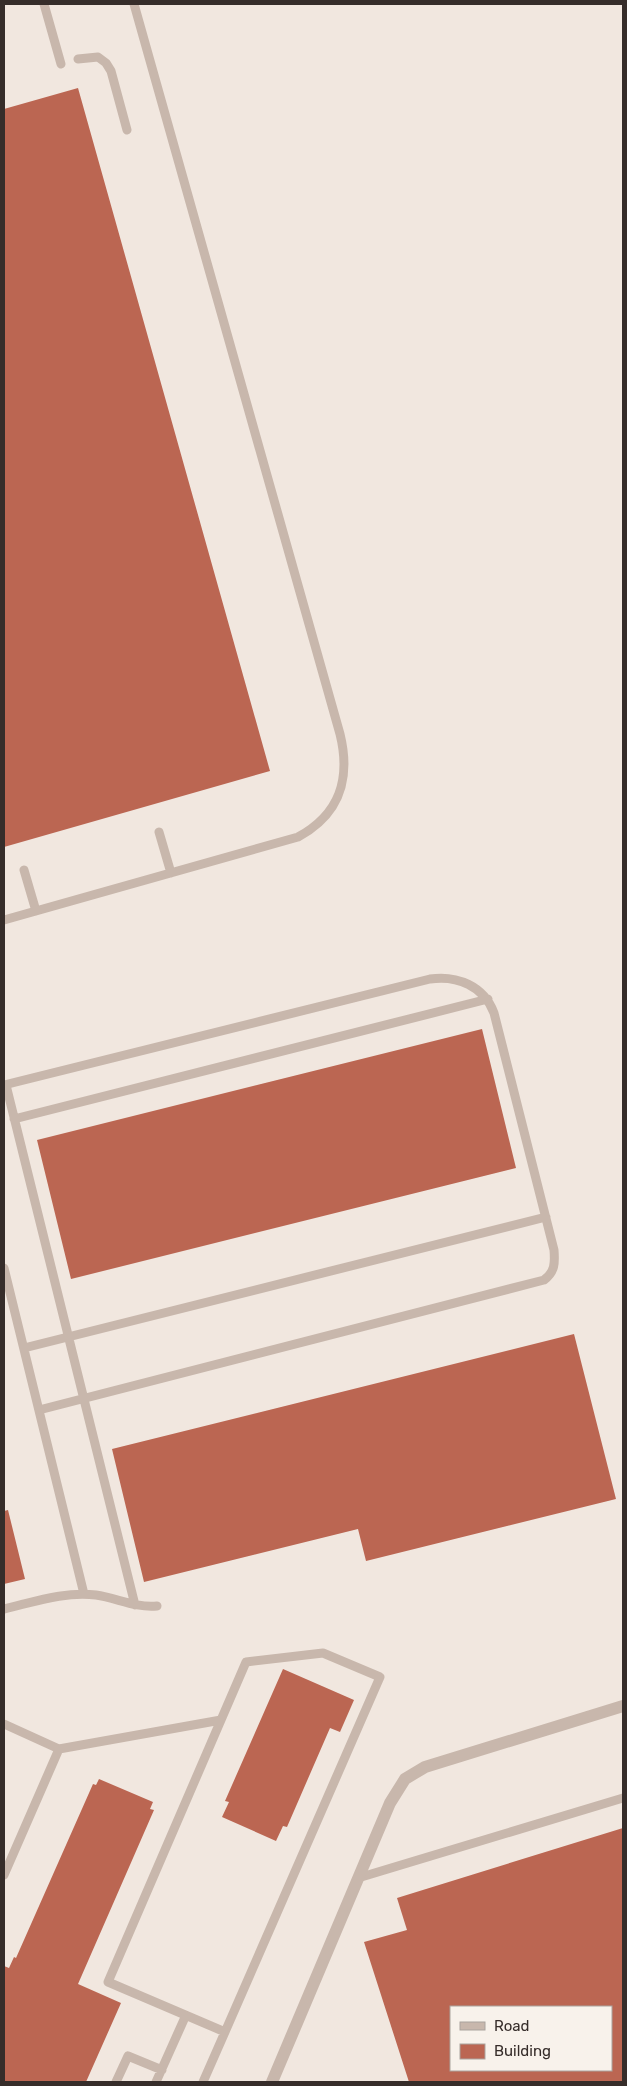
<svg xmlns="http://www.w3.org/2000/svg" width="627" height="2086" viewBox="0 0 627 2086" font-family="Rubik,sans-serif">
<rect width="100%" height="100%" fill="#f1e7df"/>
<!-- building -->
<path fill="#bb6652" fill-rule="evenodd" d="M78,88L270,771L4,847V109Z
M482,1029L516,1168L71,1279L37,1140Z
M574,1334L616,1499L366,1561L358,1529L144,1582L112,1449Z
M8,1510L25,1579L4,1584V1511Z
M283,1669L354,1700L340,1732L330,1728L287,1827L283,1826L276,1841L222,1817L229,1802L225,1801Z
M99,1779L153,1802L150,1809L154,1810L78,1984L121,2003L86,2082H4V1966L9,1968L14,1957L16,1958L93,1784L96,1785Z
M623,1828V2082H409L364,1942L407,1930L397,1898ZM451,2007H611V2070H451Z"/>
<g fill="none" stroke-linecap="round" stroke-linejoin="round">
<!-- service -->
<path stroke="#c8b7ac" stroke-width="9" d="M44,4L61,64
M78,59L98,57L106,63L111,71L127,130
M159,832L171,873
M24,870L36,911
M4,920L298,837C340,814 351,779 340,734L134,4
M4,1085L430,979C457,975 484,986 494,1013L554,1250C555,1263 555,1272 544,1280L39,1410
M6,1085L135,1605
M14,1119L488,999
M4,1268L84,1594
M24,1348L546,1217
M4,1609C34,1602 65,1591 96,1595C117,1598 135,1608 157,1606
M4,1724L59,1749
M4,1875L59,1749L221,1720
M358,1878L623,1798
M116,2082L128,2056L162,2070
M156,2082L186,2015
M203,2082L225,2032L380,1677L323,1653L246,1662L108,1982L225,2032"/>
<!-- minor -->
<path stroke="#c8b7ac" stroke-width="12" d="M272,2082L390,1803L405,1779L425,1767L623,1706"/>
</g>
<!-- border -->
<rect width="627" height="2086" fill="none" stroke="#362d2a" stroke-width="10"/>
<!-- legend -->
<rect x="450" y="2006" width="162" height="65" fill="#f8f2eb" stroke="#aaa39e"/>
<rect x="460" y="2022" width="25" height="8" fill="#c8b7ac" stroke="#aaa39e"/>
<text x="494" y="2031" font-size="15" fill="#362d2a">Road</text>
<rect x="460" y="2044" width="25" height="15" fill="#bb6652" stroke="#aaa39e"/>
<text x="494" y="2056" font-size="15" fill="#362d2a">Building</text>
</svg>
